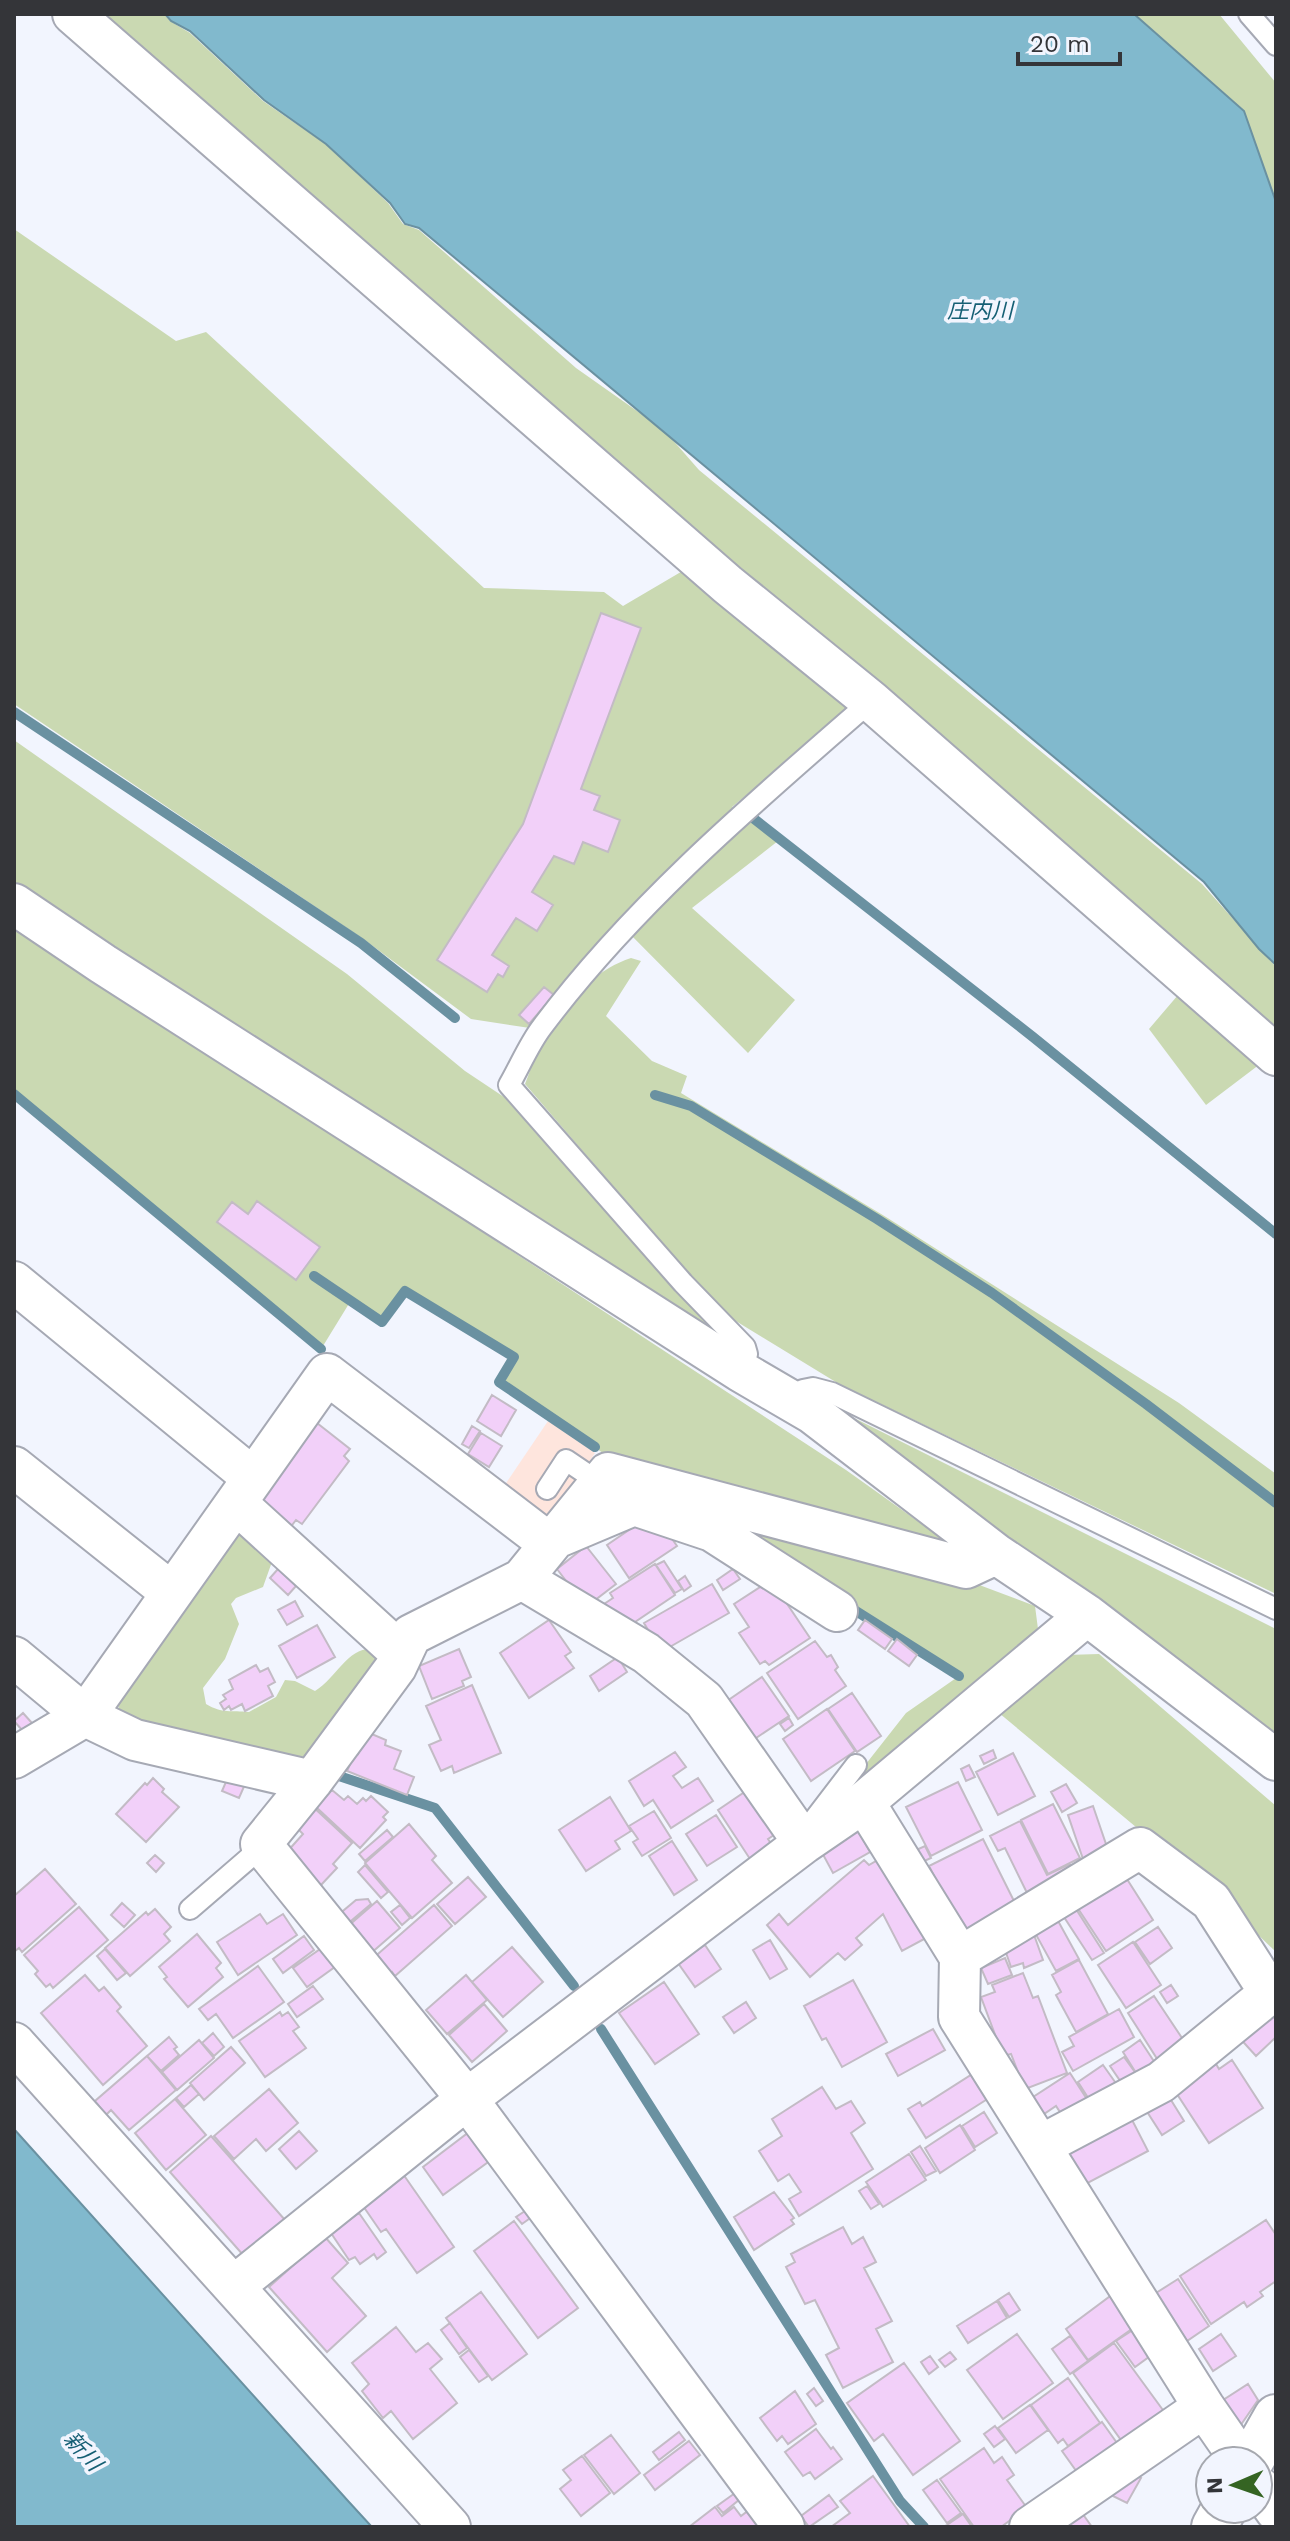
<svg xmlns="http://www.w3.org/2000/svg" width="1290" height="2541" viewBox="0 0 1290 2541" font-family="'Work Sans','Noto Sans JP',sans-serif">
<rect width="100%" height="100%" fill="#f2f5fe"/>
<!-- industrial -->
<path fill="#fee5dd" d="M548,1421L595,1453L550,1520L498,1495Z"/>
<!-- green -->
<path fill="#cad9b2" d="M96,14H164L170,21L190,33L263,101L327,145L388,203L403,224L419,230L576,368L664,430L699,470L1202,884L1276,967V1046Z
M1134,14H1219L1276,83V202L1244,111Z
M14,229L176,341L206,332L484,588L604,592L623,606L691,566L851,708L732,807L778,841L692,908L795,1000L748,1053L620,924L530,1028L471,1019L362,938L14,704Z
M14,740L347,974L465,1071L504,1097L727,1344L14,887Z
M14,925L846,1470L961,1552L622,1466L499,1382L513,1357L405,1291L382,1322L350,1302L323,1346L14,1093Z
M631,958L641,961L606,1016L652,1061L687,1076L681,1093L886,1217L1179,1403L1276,1474V1594L839,1384L721,1312L525,1084C532,1067 537,1046 547,1031C568,999 595,970 631,958Z
M1184,988L1268,1058L1206,1105L1149,1029Z
M840,1411L1276,1629V1742Z
M623,1491L958,1577L1035,1606L1038,1629L1031,1647L829,1811L906,1713L959,1676L718,1525Z
M243,1532L273,1559L263,1587L236,1598L231,1604L239,1624L225,1659L203,1688L206,1704C223,1714 231,1710 249,1712L276,1697L285,1680L295,1681L315,1691C342,1674 350,1636 389,1653L309,1758L143,1725L119,1710L116,1692L232,1533Z
M1099,1654L1276,1806V1952L1214,1892L999,1713L1066,1655Z"/>
<!-- water -->
<path fill="#81b9cd" stroke="#6a91a1" stroke-width="2" d="M165,14H1134L1244,111L1276,202V965L1259,949L1204,882L419,228L405,224L390,203L326,144L264,100L190,31L171,21Z
M14,2129L349,2502L372,2527H14Z"/>
<g fill="none" stroke-linecap="round" stroke-linejoin="round">
<!-- stream -->
<path stroke="#6a91a1" stroke-width="10" d="M14,712L361,943L455,1018
M753,818L1033,1037L1276,1234
M14,1094L321,1349
M655,1095L691,1106L877,1219L992,1293L1146,1404L1276,1503
M314,1276L382,1322L405,1291L514,1357L499,1382L595,1447
M848,1606L959,1676
M336,1771L333,1774L435,1808L574,1986
M601,2029L900,2501L924,2527"/>
</g>
<!-- building -->
<path fill="#f2d0f9" stroke="#c3bbc5" stroke-width="2" d="M601,613L641,628L581,789L600,796L594,810L620,820L608,852L583,842L574,864L554,856L532,892L553,905L537,931L516,918L492,955L509,966L503,977L498,974L487,992L437,960L523,824Z
M544,987L554,995L529,1024L519,1015Z
M257,1201L320,1247L296,1280L217,1222L232,1202L248,1214Z
M492,1395L516,1410L501,1436L477,1421Z
M317,1423L350,1449L344,1456L349,1461L302,1524L296,1520L289,1529L256,1504Z
M472,1426L480,1431L469,1448L462,1444Z
M481,1433L502,1446L489,1467L468,1454Z
M645,1519L663,1526L677,1546L629,1578L607,1545Z
M586,1546L616,1584L586,1607L557,1569Z
M664,1561L682,1589L675,1593L656,1565Z
M655,1564L675,1595L626,1628L615,1622L604,1604L613,1598L610,1593Z
M278,1569L296,1586L288,1595L270,1578Z
M733,1569L740,1579L723,1590L717,1580Z
M685,1576L691,1586L684,1591L678,1581Z
M771,1580L810,1638L769,1665L765,1661L760,1664L739,1633L749,1627L734,1604Z
M712,1584L729,1613L661,1652L644,1623Z
M295,1601L303,1616L287,1625L278,1610Z
M549,1620L571,1652L565,1656L574,1668L529,1698L500,1653Z
M865,1620L892,1639L885,1649L858,1630Z
M317,1625L335,1657L297,1678L279,1646Z
M897,1639L917,1655L909,1666L888,1651Z
M815,1641L827,1657L831,1655L838,1667L835,1670L846,1686L798,1719L767,1673Z
M459,1649L471,1677L462,1681L464,1686L432,1699L419,1666Z
M618,1657L627,1672L599,1691L590,1676Z
M256,1665L260,1672L268,1668L275,1682L268,1686L273,1696L245,1711L242,1704L231,1710L229,1706L224,1710L220,1703L226,1699L223,1695L233,1689L229,1680Z
M762,1677L789,1716L753,1740L727,1701Z
M472,1685L501,1753L454,1773L452,1766L441,1771L429,1745L441,1740L426,1706Z
M852,1693L881,1736L857,1752L828,1709Z
M827,1709L855,1751L811,1781L783,1739Z
M23,1713L40,1732L31,1740L14,1721Z
M789,1718L793,1725L785,1731L780,1724Z
M367,1732L386,1740L385,1745L401,1751L394,1769L414,1777L407,1795L347,1771L355,1753L358,1754Z
M993,1750L996,1758L984,1764L980,1756Z
M675,1752L686,1767L673,1776L682,1788L698,1778L713,1801L671,1828L653,1800L644,1806L629,1781Z
M1013,1753L1035,1796L998,1815L976,1772Z
M969,1765L975,1777L966,1781L961,1769Z
M229,1775L246,1782L239,1798L222,1791Z
M153,1778L164,1789L162,1792L179,1807L146,1842L116,1814L145,1783L147,1785Z
M958,1782L982,1830L931,1856L906,1807Z
M1066,1784L1077,1803L1062,1812L1051,1792Z
M752,1787L777,1833L768,1839L772,1845L750,1859L718,1810Z
M332,1790L344,1800L348,1796L357,1804L363,1798L366,1801L371,1796L388,1812L383,1817L386,1820L360,1848L316,1807Z
M610,1797L631,1831L615,1841L620,1849L586,1871L559,1830Z
M1053,1804L1080,1858L1048,1874L1021,1820Z
M311,1805L352,1843L333,1864L337,1868L321,1885L286,1853L303,1834L296,1827Z
M1093,1806L1108,1850L1083,1859L1068,1815Z
M654,1811L671,1838L642,1856L633,1842L638,1839L629,1826Z
M716,1815L737,1847L707,1866L686,1834Z
M1020,1821L1047,1875L1070,1864L1075,1873L1030,1899L1005,1848L998,1851L990,1836Z
M409,1824L436,1856L432,1860L452,1883L412,1918L365,1863Z
M857,1829L870,1852L833,1873L820,1849Z
M387,1830L393,1837L365,1861L359,1854Z
M983,1839L1017,1907L963,1934L929,1866Z
M672,1841L697,1880L674,1895L649,1856Z
M925,1846L931,1858L920,1863L914,1851Z
M155,1855L164,1863L156,1872L147,1863Z
M883,1857L926,1938L902,1951L883,1914L856,1938L862,1945L845,1960L838,1953L810,1977L767,1925L779,1914L788,1925L864,1860L869,1865Z
M365,1865L388,1892L381,1898L358,1872Z
M45,1869L76,1904L22,1952L19,1948L15,1951L14,1896Z
M1125,1876L1153,1920L1106,1951L1077,1907Z
M468,1877L486,1897L455,1924L437,1904Z
M368,1899L371,1904L345,1926L337,1916L356,1900Z
M377,1901L400,1928L370,1954L347,1927Z
M122,1903L135,1915L124,1927L111,1915Z
M400,1905L410,1918L402,1925L391,1912Z
M434,1905L452,1926L395,1976L392,1972L386,1977L371,1960Z
M1074,1906L1104,1953L1092,1960L1062,1914Z
M79,1907L108,1940L53,1988L50,1984L46,1987L35,1974L38,1971L24,1955Z
M155,1909L171,1927L164,1934L170,1941L130,1976L105,1948L146,1912L148,1915Z
M260,1914L267,1924L283,1914L297,1935L238,1975L217,1942Z
M1057,1919L1079,1959L1056,1971L1034,1931Z
M1158,1927L1172,1948L1150,1964L1135,1942Z
M1033,1932L1043,1960L1024,1968L1023,1963L1011,1967L1003,1944Z
M197,1934L221,1963L216,1968L223,1977L188,2007L164,1979L167,1977L159,1967Z
M304,1936L314,1950L283,1973L273,1959Z
M770,1940L787,1969L770,1979L753,1950Z
M1133,1942L1161,1985L1126,2008L1098,1965Z
M326,1945L339,1964L307,1987L293,1968Z
M705,1945L721,1969L695,1987L678,1963Z
M512,1947L543,1982L503,2017L472,1982Z
M105,1949L126,1973L117,1980L97,1956Z
M1005,1958L1012,1975L988,1984L981,1968Z
M1079,1960L1108,2014L1076,2032L1056,1995L1061,1992L1052,1975Z
M258,1966L284,2002L233,2038L216,2014L208,2020L199,2009Z
M1023,1973L1033,1998L1038,1996L1067,2073L1020,2091L1013,2074L1018,2072L1011,2054L1003,2056L981,1997L995,1992L992,1985Z
M85,1975L99,1991L104,1987L121,2007L117,2011L147,2046L103,2085L41,2013Z
M466,1975L487,2000L447,2034L426,2010Z
M853,1980L887,2042L842,2067L826,2038L822,2040L804,2006Z
M664,1982L699,2034L655,2064L619,2013Z
M1171,1985L1178,1996L1167,2003L1160,1992Z
M313,1986L323,1999L297,2017L288,2004Z
M1154,1996L1188,2047L1161,2065L1128,2013Z
M1276,1999V2037L1256,2056L1236,2034Z
M746,2002L756,2018L734,2033L723,2017Z
M484,2004L507,2031L472,2062L449,2035Z
M1119,2009L1134,2037L1073,2071L1062,2052L1074,2046L1069,2037Z
M280,2012L282,2016L288,2012L299,2027L293,2031L306,2048L265,2077L239,2041Z
M933,2029L945,2050L898,2076L886,2054Z
M213,2033L224,2047L214,2056L202,2043Z
M169,2037L177,2047L174,2049L179,2055L161,2071L147,2056Z
M199,2040L214,2058L177,2090L162,2072Z
M1140,2040L1159,2069L1141,2081L1123,2052Z
M231,2047L245,2063L204,2100L190,2083Z
M147,2056L176,2090L129,2130L111,2110L106,2115L95,2101Z
M1124,2057L1137,2075L1123,2085L1110,2066Z
M1232,2060L1263,2108L1209,2143L1175,2091L1216,2064L1219,2069Z
M1103,2065L1120,2089L1094,2107L1078,2082Z
M974,2073L989,2098L926,2138L908,2109L920,2102L922,2106Z
M1070,2073L1092,2107L1067,2123L1056,2106L1041,2116L1030,2099Z
M191,2085L199,2094L184,2107L176,2098Z
M822,2087L836,2109L851,2101L865,2123L851,2133L873,2169L799,2216L789,2199L801,2192L789,2174L778,2181L759,2151L782,2136L772,2119Z
M269,2089L298,2123L266,2151L256,2139L234,2159L214,2136Z
M1166,2092L1184,2121L1162,2135L1144,2107Z
M175,2099L206,2135L166,2170L135,2133Z
M984,2112L997,2133L975,2147L962,2126Z
M1129,2114L1148,2151L1082,2186L1062,2149Z
M960,2125L975,2150L940,2173L925,2148Z
M473,2129L495,2157L443,2195L423,2167Z
M299,2131L317,2151L296,2169L279,2149Z
M211,2136L285,2220L244,2256L170,2172Z
M920,2146L936,2171L926,2176L911,2152Z
M909,2154L926,2180L883,2207L866,2182Z
M403,2174L454,2247L417,2273L386,2229L381,2232L361,2203Z
M867,2186L879,2204L871,2209L859,2191Z
M774,2192L794,2218L791,2220L794,2224L754,2250L734,2217Z
M528,2209L533,2216L522,2224L516,2217Z
M359,2213L386,2252L377,2259L374,2254L360,2264L355,2257L349,2260L331,2233Z
M1266,2220L1276,2235V2281L1260,2292L1263,2296L1247,2307L1244,2302L1211,2324L1180,2276Z
M514,2221L578,2308L538,2338L474,2251Z
M843,2227L852,2244L863,2237L876,2262L864,2268L892,2321L876,2329L893,2362L843,2388L826,2355L839,2348L815,2300L805,2304L786,2267L795,2262L791,2254Z
M325,2237L348,2263L332,2278L366,2316L327,2352L269,2287Z
M1178,2279L1209,2326L1187,2341L1156,2293Z
M481,2292L527,2354L492,2380L446,2318Z
M1009,2293L1020,2310L1009,2317L998,2300Z
M1113,2294L1136,2326L1088,2360L1066,2329Z
M997,2301L1007,2318L968,2343L957,2326Z
M450,2323L467,2348L459,2354L441,2330Z
M1139,2326L1157,2351L1135,2367L1116,2341Z
M396,2327L416,2352L428,2343L442,2359L430,2369L457,2403L413,2439L391,2411L383,2418L362,2391L369,2384L352,2363Z
M1017,2334L1053,2383L1003,2419L967,2370Z
M1221,2334L1236,2356L1213,2371L1199,2349Z
M1070,2336L1088,2361L1070,2374L1052,2349Z
M1114,2343L1168,2417L1126,2447L1073,2373Z
M469,2350L488,2376L479,2382L460,2357Z
M950,2352L956,2359L945,2367L939,2360Z
M930,2356L938,2367L929,2374L921,2362Z
M904,2363L960,2441L913,2475L883,2434L874,2441L847,2403Z
M1068,2378L1100,2423L1068,2446L1063,2439L1058,2443L1031,2405Z
M1248,2384L1258,2400L1238,2429L1220,2402Z
M814,2388L823,2401L816,2406L807,2394Z
M795,2391L816,2424L788,2444L782,2436L777,2441L760,2418Z
M1030,2405L1048,2430L1016,2453L998,2428Z
M1102,2422L1122,2450L1082,2479L1062,2451Z
M995,2426L1005,2439L994,2447L984,2434Z
M816,2429L831,2449L833,2447L842,2459L815,2479L810,2472L803,2476L785,2452Z
M679,2432L685,2440L659,2460L653,2452Z
M611,2435L640,2473L614,2494L584,2455Z
M689,2441L700,2455L655,2490L644,2475Z
M984,2448L994,2463L1002,2457L1014,2475L1007,2480L1027,2508L1001,2527H974L940,2479Z
M582,2456L610,2493L581,2516L560,2489L571,2480L563,2470Z
M1128,2471L1141,2478L1127,2503L1113,2496Z
M873,2476L910,2527H831L850,2513L840,2501Z
M937,2480L961,2513L947,2523L923,2490Z
M735,2493L740,2499L723,2513L717,2506Z
M829,2495L838,2507L809,2527L801,2516Z
M1077,2506L1092,2527H1048Z
M715,2507L722,2516L734,2507L741,2516L749,2510L760,2524L756,2527H689Z
M963,2514L972,2527H944Z"/>
<g fill="none" stroke-linecap="round" stroke-linejoin="round">
<!-- service casing -->
<g stroke="#a6a9b4" stroke-width="24">
<path id="service" d="M1249,14L1276,45
M740,1371L747,1354L745,1347L683,1283L509,1085C520,1066 529,1044 542,1027C633,905 757,800 871,701
M796,1404L803,1390L813,1388L832,1393L1276,1609
M547,1489L566,1460L600,1483
M810,1825L856,1765
M190,1909L263,1846"/>
</g>
<!-- minor casing -->
<g stroke="#a6a9b4" stroke-width="44">
<path id="minor" d="M73,14L728,585L871,701L1276,1055
M14,904L103,964L740,1371L812,1413L996,1554L1087,1615L1276,1760
M14,1282L253,1478
M14,1467L172,1593
M236,1503L402,1654
M558,1537L634,1505L712,1531L837,1611
M522,1579L646,1653L704,1700L804,1843
M14,1657L85,1716L135,1740L312,1781
M14,1758L85,1716L327,1374L550,1544
M864,1802L960,1957L959,2017L1204,2407L1231,2446
M960,1957L1140,1848L1211,1901L1270,1993L1161,2082L1040,2146
M14,2043L450,2527
M234,2286L467,2099L804,1843L864,1802L1087,1615
M1259,2487L1276,2511
M784,2527L467,2099L261,1844L312,1781L396,1667L411,1635L522,1579L608,1473L966,1568L996,1554
M1030,2527L1204,2407"/>
</g>
<!-- tertiary casing -->
<g stroke="#a6a9b4" stroke-width="48">
<path id="tertiary" d="M1251,2461L1276,2417
M1214,2527L1224,2509"/>
</g>
<!-- service -->
<use href="#service" stroke="#fff" stroke-width="20"/>
<!-- minor -->
<use href="#minor" stroke="#fff" stroke-width="40"/>
<!-- tertiary -->
<use href="#tertiary" stroke="#fff" stroke-width="44"/>
</g>
<g text-anchor="middle" dominant-baseline="central" stroke-width="7" stroke-linejoin="round" paint-order="stroke">
<!-- water labels -->
<g font-size="22" font-style="italic" fill="#155f74" stroke="#f2f5fe">
<text x="980" y="310">庄内川</text>
<text transform="translate(83 2451) rotate(48)">新川</text>
</g>
</g>
<!-- border -->
<rect width="1290" height="2541" fill="none" stroke="#343539" stroke-width="32"/>
<!-- north arrow -->
<g transform="translate(1234 2485) rotate(268)"><circle r="38" fill="#f2f5fe" stroke="#a6a8af" stroke-width="2"/>
<path d="M0-6L14 30L0 20L-14 30Z" fill="#356423"/>
<text y="-12" font-size="22" font-weight="bold" text-anchor="middle" fill="#343539">N</text>
</g>
<!-- scale -->
<path d="M1018 52v12h102v-12" fill="none" stroke="#343539" stroke-width="4"/>
<text x="1030" y="52" font-size="24" fill="#343539" stroke="#f2f5fe" stroke-width="6" paint-order="stroke">20 m</text>
</svg>
